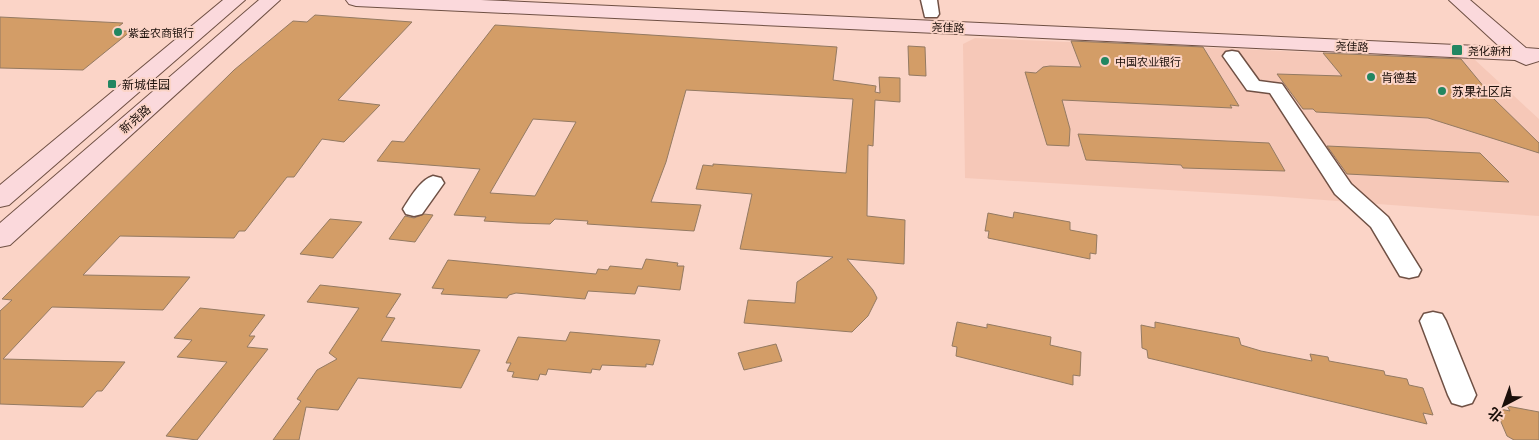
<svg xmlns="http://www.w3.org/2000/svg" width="1539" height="440" viewBox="0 0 1539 440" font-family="'Open Sans','Noto Sans SC',sans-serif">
<rect width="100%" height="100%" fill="#fbd4c7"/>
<!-- built -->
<path fill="#f6c8b8" d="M975,38L1474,59L1539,119V216L1270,196L965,178L963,44Z"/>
<!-- building -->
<path fill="#d39d67" stroke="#947a62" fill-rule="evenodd" d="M315,15L412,22L338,100L380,105L344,142L322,139L294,177H287L245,231H239L234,238L120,236L83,275L190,277L163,310L52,307L3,359L125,362L102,391H97L83,407L0,404V311L12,300L2,299L234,70L293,21L307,22Z
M0,17L123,23L113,31H131L83,70L0,68Z
M495,25L837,47L833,80L876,86L875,92L880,93L879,77L900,78V102L875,100L873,146L868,145L867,216L905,220L904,264L847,259L873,290L877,298L868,316L852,332L744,323L748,300L795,303L797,282L833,257L740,249L752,194L696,189L703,165L713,166V164L846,173L853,99L686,90L666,162L651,202L701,205L694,231L587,224L588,221L555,219L550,224L517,223L484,221L486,217L454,215L480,169L377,161L392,141L404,142ZM533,119L576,122L535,196L490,193Z
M1071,41L1203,47L1239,106L1230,105L1232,108L1062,100L1070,129L1069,146L1047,145L1025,72L1036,73L1043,67L1050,66L1081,67Z
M908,46L925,47L926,76L909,75Z
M1323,53L1461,59L1494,99L1539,143V153L1428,118L1316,112L1313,109H1303L1277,74L1342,76Z
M1078,134L1269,143L1285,171L1183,168L1181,165L1086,160Z
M1327,146L1480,153L1509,182L1347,174Z
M1014,212L1070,222V230L1097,235L1096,254L1090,253V259L988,238L989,231H985L988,213L1013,218Z
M424,214L433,215L415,242L389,239L405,216L414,218Z
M330,219L362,222L333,258L300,254Z
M646,259L678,263L677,266H684L680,290L638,286L635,294L588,291L585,299L516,293L509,295L507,298L441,294L444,289L432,288L448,260L596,274L598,269L608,270L610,266L642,269Z
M320,285L401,294L386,317L395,318L381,341L480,350L461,388L358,378L338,410L306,407L299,440H273L301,401L297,399L317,370L337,359L329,353L359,308L307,302Z
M200,308L265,315L249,336H255L247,347L268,349L197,440L166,436L227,362L177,357L192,340L174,338Z
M957,322L987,328V324L1051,337L1050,345L1081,352L1080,376L1073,375V385L956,356L957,347L952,346Z
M1155,322L1239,338L1241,345L1261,351L1312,361L1310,354L1328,357L1329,361L1384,371L1385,375L1407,379L1409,385L1423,388L1433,415L1423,413L1427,424L1148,358L1147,350L1142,348L1141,325L1155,328Z
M570,332L582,333L660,340L653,365L646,364V367L602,365L600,370L592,369L591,373L548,369L546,375L540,374L538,380L512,377L514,372L507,371L511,363H506L518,337L566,341Z
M776,344L782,361L744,370L738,353Z
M1507,406L1539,412V440H1514L1507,436L1495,408L1510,411Z"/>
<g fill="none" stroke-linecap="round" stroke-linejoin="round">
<!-- street casing -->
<g stroke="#6f5044" stroke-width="3">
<path id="street" d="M921,0H937L939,14L937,17H925Z
M1232,51L1238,52L1259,81L1282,84L1351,184L1388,217L1421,270L1418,276L1409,278L1400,276L1371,227L1335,194L1270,93L1247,90L1223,56L1226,52Z
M433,176L441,178L444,183L422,214L414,216L406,214L403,209C410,198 420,180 433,176Z
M1433,312L1442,314L1446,321L1476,395L1472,403L1462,406L1452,403L1448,395L1420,321L1424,314Z"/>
</g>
<!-- secondary casing -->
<g stroke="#6f5044" stroke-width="2">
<path id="secondary" d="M223,0H245L9,205L0,207V185Z
M259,0H280L10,245L0,247V223Z
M346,0H481L1500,47L1449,0H1470L1526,48L1539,49V61L1526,65L1515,60L356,6L349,4Z"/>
</g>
<!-- street -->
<use href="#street" fill="#fff" fill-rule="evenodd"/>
<!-- secondary -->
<use href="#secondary" fill="#fbd9dc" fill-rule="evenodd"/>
</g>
<!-- markers -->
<g fill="#228661" stroke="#fbd4c7" stroke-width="2">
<circle cx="118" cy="32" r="5"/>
<rect x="1451" y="44" width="12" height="12" rx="2.5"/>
<circle cx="1105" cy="61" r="5"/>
<circle cx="1371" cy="77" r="5"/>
<rect x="107" y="79" width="10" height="10" rx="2.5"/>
<circle cx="1442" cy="91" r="5"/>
</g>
<g text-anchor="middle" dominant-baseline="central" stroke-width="4" stroke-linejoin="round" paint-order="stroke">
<!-- far-street labels -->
<g font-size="11" fill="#1b0f0a" stroke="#fbd4c7">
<text transform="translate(948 27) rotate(3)">尧佳路</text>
<text transform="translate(1352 46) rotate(3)">尧佳路</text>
</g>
<!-- far-poi labels -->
<g font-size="11" fill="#1b0f0a" stroke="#fbd4c7" text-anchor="start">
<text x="128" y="32">紫金农商银行</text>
<text x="1468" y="50">尧化新村</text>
<text x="1115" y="61">中国农业银行</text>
</g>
<!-- poi labels -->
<g font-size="12" fill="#1b0f0a" stroke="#fbd4c7" text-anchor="start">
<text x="1381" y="77">肯德基</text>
<text x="122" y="84">新城佳园</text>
<text x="1452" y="91">苏果社区店</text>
</g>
<!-- street labels -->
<g font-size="12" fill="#1b0f0a" stroke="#fbd4c7">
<text transform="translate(135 119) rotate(-41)">新尧路</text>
</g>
</g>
<!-- north arrow -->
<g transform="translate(1504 405) rotate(221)" stroke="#fbd4c7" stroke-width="4" paint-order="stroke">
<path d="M0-4L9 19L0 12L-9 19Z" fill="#1b0f0a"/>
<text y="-8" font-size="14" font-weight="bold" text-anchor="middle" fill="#1b0f0a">北</text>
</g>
</svg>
